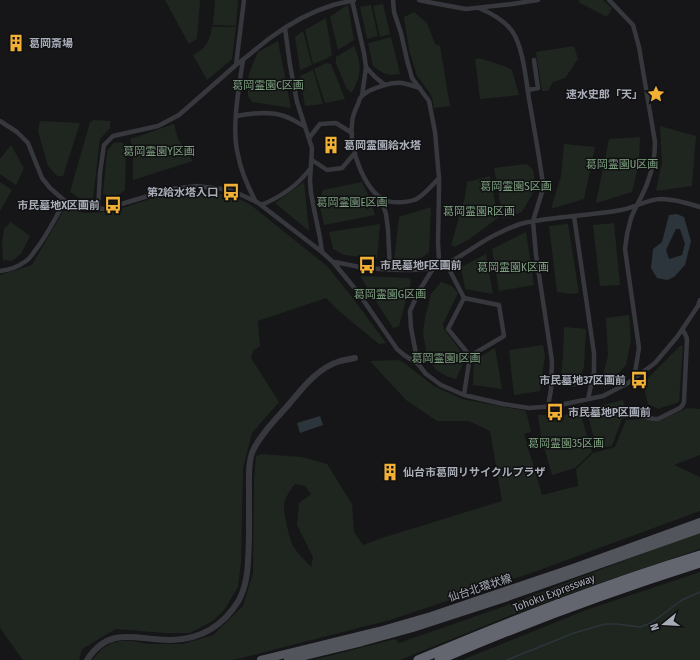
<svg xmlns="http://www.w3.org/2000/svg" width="700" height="660" viewBox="0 0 700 660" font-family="'Fira Sans Condensed','Noto Sans JP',sans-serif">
<rect width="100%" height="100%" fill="#161618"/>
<!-- green -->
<path fill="#1e261f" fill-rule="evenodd" d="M165,0H200L197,39L189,44Z
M215,0H238L236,26L213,25Z
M580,0H603L612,8L607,17L578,2Z
M383,4L390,34L380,37L373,6Z
M348,5L354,40L338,50L330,17L344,7Z
M371,5L378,36L367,39L360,7Z
M414,12L427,23L435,44L440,46L450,106L434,108L432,98L429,92L417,76L409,50L404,17Z
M326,18L332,55L326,59L313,64L305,30Z
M212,27H236L232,59L207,80L193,55C207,48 209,41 212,27Z
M303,31L312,65L300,70L295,37Z
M391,37L400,74C387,76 384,74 373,66L368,43Z
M278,41L291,108L252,102L248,96V87L249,74L254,61L258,52Z
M354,46C358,54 361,66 359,75C358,81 354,87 352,93L347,89L336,64V57Z
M574,46L578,59L565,78L553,82L548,91H542L536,52Z
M479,58L501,65L512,70L519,95L480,99L475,59Z
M326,63L331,64L345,99L325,103L314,69Z
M313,70L323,104L305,106L300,76Z
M94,120L110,121V128L100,139L93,198L81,199L70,192L90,122Z
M40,121L80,123L63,176H57L48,166L38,131Z
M174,124L178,139L193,161L133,180V151L130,139Z
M660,126L696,136L692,186L656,191L662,162Z
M640,137L639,163L632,192L596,203L609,139Z
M122,142L126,148L125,190L115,197L103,194L107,151L114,143Z
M564,144L595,147L584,199L551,209L561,176Z
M11,145L24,168L16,185L0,174V159Z
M527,164L533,170L536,188L522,212L503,219L494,168Z
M490,176L498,218L468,240L455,247L451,245L465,197L467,182Z
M0,182L12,190L0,211Z
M304,182L309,231L275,203Z
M362,182L370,199L375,215L324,225L319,203L323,190Z
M189,191L232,195L251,205L328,267L355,301L386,343L379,344L339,311L326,298L258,321L260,346L253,351L251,358L279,402L252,433L243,468L241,562L238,587L224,610L213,621L190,633H165L116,629L82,649L79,660H23L0,628V275L32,265L66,206L84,213L109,212L163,195Z
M431,207L429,252L423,257L400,263L394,262L399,217Z
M11,222L30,236L21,254L12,261L3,260L2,243L4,229Z
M614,223L620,285L600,286L593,225Z
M380,224L377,259L344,255L333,249L329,232Z
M568,224L579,293L571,294L557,292L549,226Z
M526,232L534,285L499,291L492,249Z
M486,254L493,294L465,289L461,267Z
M360,276L409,278L411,282L399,326L393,328Z
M441,282L452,286L458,293L443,324L444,329L463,354L465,360L456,379L446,376L436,370L427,356L423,333L425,318L431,294Z
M629,315L631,340L626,365L616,376L603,375L608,356L606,318Z
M564,327L586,329L584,367L576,387L560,386L563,355Z
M543,345L545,356L540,391L514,395L509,350Z
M680,346H683L679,402L658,409L648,404L643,383Z
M495,348L502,389L473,385L474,360Z
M400,360L434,386L462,399L526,411L531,432L524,434L542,495L578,486L576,469L593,453L615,447L626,420L641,419L659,421L687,408L700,409V455L674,465L700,477V511L534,572L390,620L233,660H92L102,649L112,643L121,641H132L147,644H183L213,635L243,606L253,573L254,480L256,456L262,454L302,457L327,464L352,504L354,532L363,545L382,538L502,501L490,431L469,421H437L406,400L370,361ZM295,484L305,486L311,494L299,503L297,525L313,557L311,567C305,560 298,554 293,546C289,538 283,511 284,503C286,496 290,490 295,484Z
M623,400L628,417L622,419L612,446L597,449L586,409Z
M579,409L592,452L575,468L552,475L541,436L538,415H565Z
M700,532V549L585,588L509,616L400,660H313L395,639L399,643L505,606Z
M700,572V660H462L586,610Z"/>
<!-- water -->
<path fill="#2c353c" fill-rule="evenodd" d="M677,214L684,217L691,241L685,265L674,277L667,280L657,278L651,268L653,249L662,242L669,215ZM676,229H680L685,244L682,255L669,259L666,250Z
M320,416L323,425L300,433L297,423Z"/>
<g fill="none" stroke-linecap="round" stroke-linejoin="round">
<!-- stream -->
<path stroke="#2c353c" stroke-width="1.5" d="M507,660L574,633L605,624H617L640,627L651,623L682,600L700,592"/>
<!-- minor -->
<path stroke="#37383d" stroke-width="4.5" d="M352,0L364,53L366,67L362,96
M393,0L394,12L401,33L407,60L412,78L429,101L435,132L439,178V191L438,243L439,259L419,291L410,311L411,328L418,364
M419,0L433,3L466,9L512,4L538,0
M609,0L633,25L639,47L655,142C655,156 653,168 648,181C644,194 636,205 631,218C628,228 626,238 625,249L639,348L634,379
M479,8C491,13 504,20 512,31C523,46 526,80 529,99C534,127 539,155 543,184L542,192L533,221L536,255L552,361L551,390L548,406
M285,28L290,65L297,102L312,148L310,181L311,193L313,204L320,238L322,252
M243,60C239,88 231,128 238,155C241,172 248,187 256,202
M236,65C247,57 258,47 270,38C289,24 310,12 333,5C340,3 347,2 354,0
M366,67L375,77L385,85
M420,88C414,86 408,84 402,83C392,82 370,88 362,96C360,97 359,101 358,104C355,110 352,117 352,124C349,147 363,188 384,200C390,203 406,203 414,200C422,198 433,184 439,178
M528,90L538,88L534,60
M237,116C252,113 269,111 284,116C291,118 298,123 304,126
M0,121L17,132L28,143L42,178L50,188L65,201L85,208L105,209L171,189L197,186L230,190L257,202L322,252L333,262L357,291L397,349L404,355L418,364L426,374L441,385L464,395L503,404L529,408L555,406L603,396L628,383L655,363L677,337L698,306L700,300
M309,138L320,124L336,123L352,133
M312,160L327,170L342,168L355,153
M381,198L386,214L388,229L390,270
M261,205C281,197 297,186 310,169
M98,209L100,173L104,145L113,136L158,126L179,115L236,65L244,0
M574,216L594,353V372L588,399
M333,262C342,263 350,265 359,267C384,270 408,272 432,268C457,263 476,243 499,233C507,229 516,225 524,223C556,216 589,216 621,210C634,208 647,199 661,199C675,199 687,203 700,207
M444,264L449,269L464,298L448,329L470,356L464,395
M0,271C9,270 18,267 26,261C29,259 32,255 34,252C47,236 55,218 65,201
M464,298L499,305L504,336L470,356
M641,416L654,419H658L680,408L682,406L684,402L687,339L686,336L683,330"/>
<!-- tertiary -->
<path stroke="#37383d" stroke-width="6" d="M87,660C110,624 138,641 172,640C202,639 224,625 239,600C249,581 248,559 249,538C249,522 249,506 249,489C249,479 248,463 252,453C258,437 278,417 290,403C304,386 318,368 340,361C345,360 350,359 355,358"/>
<!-- primary -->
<path stroke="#53555c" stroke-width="8" d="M261,660L379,631L431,616L573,568L700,522
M288,660L362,642L413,628L459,613L502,599L700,529"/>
<!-- motorway -->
<path stroke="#63666e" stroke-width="9" d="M418,660C511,621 604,584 700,555
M439,660C524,623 612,591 700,563"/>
</g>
<!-- icons -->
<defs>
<g id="building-bare" transform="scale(1.38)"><path d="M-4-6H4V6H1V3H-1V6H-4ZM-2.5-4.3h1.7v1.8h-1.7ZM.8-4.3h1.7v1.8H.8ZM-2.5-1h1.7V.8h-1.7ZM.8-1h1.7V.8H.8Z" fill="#f2b134" stroke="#111113" stroke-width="2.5" paint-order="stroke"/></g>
<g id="sight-bare" transform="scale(1.38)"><path d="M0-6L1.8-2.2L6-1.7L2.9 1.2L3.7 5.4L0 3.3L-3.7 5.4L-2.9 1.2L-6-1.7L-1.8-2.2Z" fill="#f2b134" stroke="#111113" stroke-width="2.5" paint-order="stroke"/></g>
<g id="bus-bare" transform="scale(1.38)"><path d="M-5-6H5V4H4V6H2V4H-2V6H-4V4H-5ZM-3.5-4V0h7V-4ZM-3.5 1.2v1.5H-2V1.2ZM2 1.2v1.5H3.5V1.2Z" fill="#f2b134" stroke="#111113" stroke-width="2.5" paint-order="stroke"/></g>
</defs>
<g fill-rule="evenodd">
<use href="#building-bare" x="16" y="43"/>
<use href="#sight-bare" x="656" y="94"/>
<use href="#building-bare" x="331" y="145"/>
<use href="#bus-bare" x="231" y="192"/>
<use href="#bus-bare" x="113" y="205"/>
<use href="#bus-bare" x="367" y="265"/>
<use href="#bus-bare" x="639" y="380"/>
<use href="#bus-bare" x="555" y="412"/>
<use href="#building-bare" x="390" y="472"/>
</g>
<g text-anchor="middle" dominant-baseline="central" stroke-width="3" stroke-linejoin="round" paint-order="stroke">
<!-- poi labels -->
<g font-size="11" font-weight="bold" fill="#a8adb8" stroke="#111113" text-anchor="start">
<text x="29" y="43">葛岡斎場</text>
<text x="643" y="94" text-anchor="end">速水史郎「天」</text>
<text x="344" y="145">葛岡霊園給水塔</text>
<text x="218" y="192" text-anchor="end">第2給水塔入口</text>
<text x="100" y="205" text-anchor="end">市民墓地X区画前</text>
<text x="380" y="265">市民墓地F区画前</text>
<text x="626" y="380" text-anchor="end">市民墓地37区画前</text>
<text x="568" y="412">市民墓地P区画前</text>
<text x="403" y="472">仙台市葛岡リサイクルプラザ</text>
</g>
<!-- park labels -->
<g font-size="11" fill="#7fa381" stroke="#111113">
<text x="268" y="85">葛岡霊園C区画</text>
<text x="159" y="151">葛岡霊園Y区画</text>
<text x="622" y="164">葛岡霊園U区画</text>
<text x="516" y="186">葛岡霊園S区画</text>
<text x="352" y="202">葛岡霊園E区画</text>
<text x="479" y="211">葛岡霊園R区画</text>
<text x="513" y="267">葛岡霊園K区画</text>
<text x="390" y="294">葛岡霊園G区画</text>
<text x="446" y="358">葛岡霊園I区画</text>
<text x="566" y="443">葛岡霊園35区画</text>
</g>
<!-- street labels -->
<g font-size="11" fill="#a8adb8" stroke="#111113">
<text transform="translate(480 588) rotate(-18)">仙台北環状線</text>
<text transform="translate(554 593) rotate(-21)">Tohoku Expressway</text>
</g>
</g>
<!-- north arrow -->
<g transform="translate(664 624) rotate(252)" stroke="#111113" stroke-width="3" paint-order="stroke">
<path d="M0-3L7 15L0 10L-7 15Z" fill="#a8adb8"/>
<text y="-6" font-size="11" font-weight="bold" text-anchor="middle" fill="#a8adb8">N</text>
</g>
</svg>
